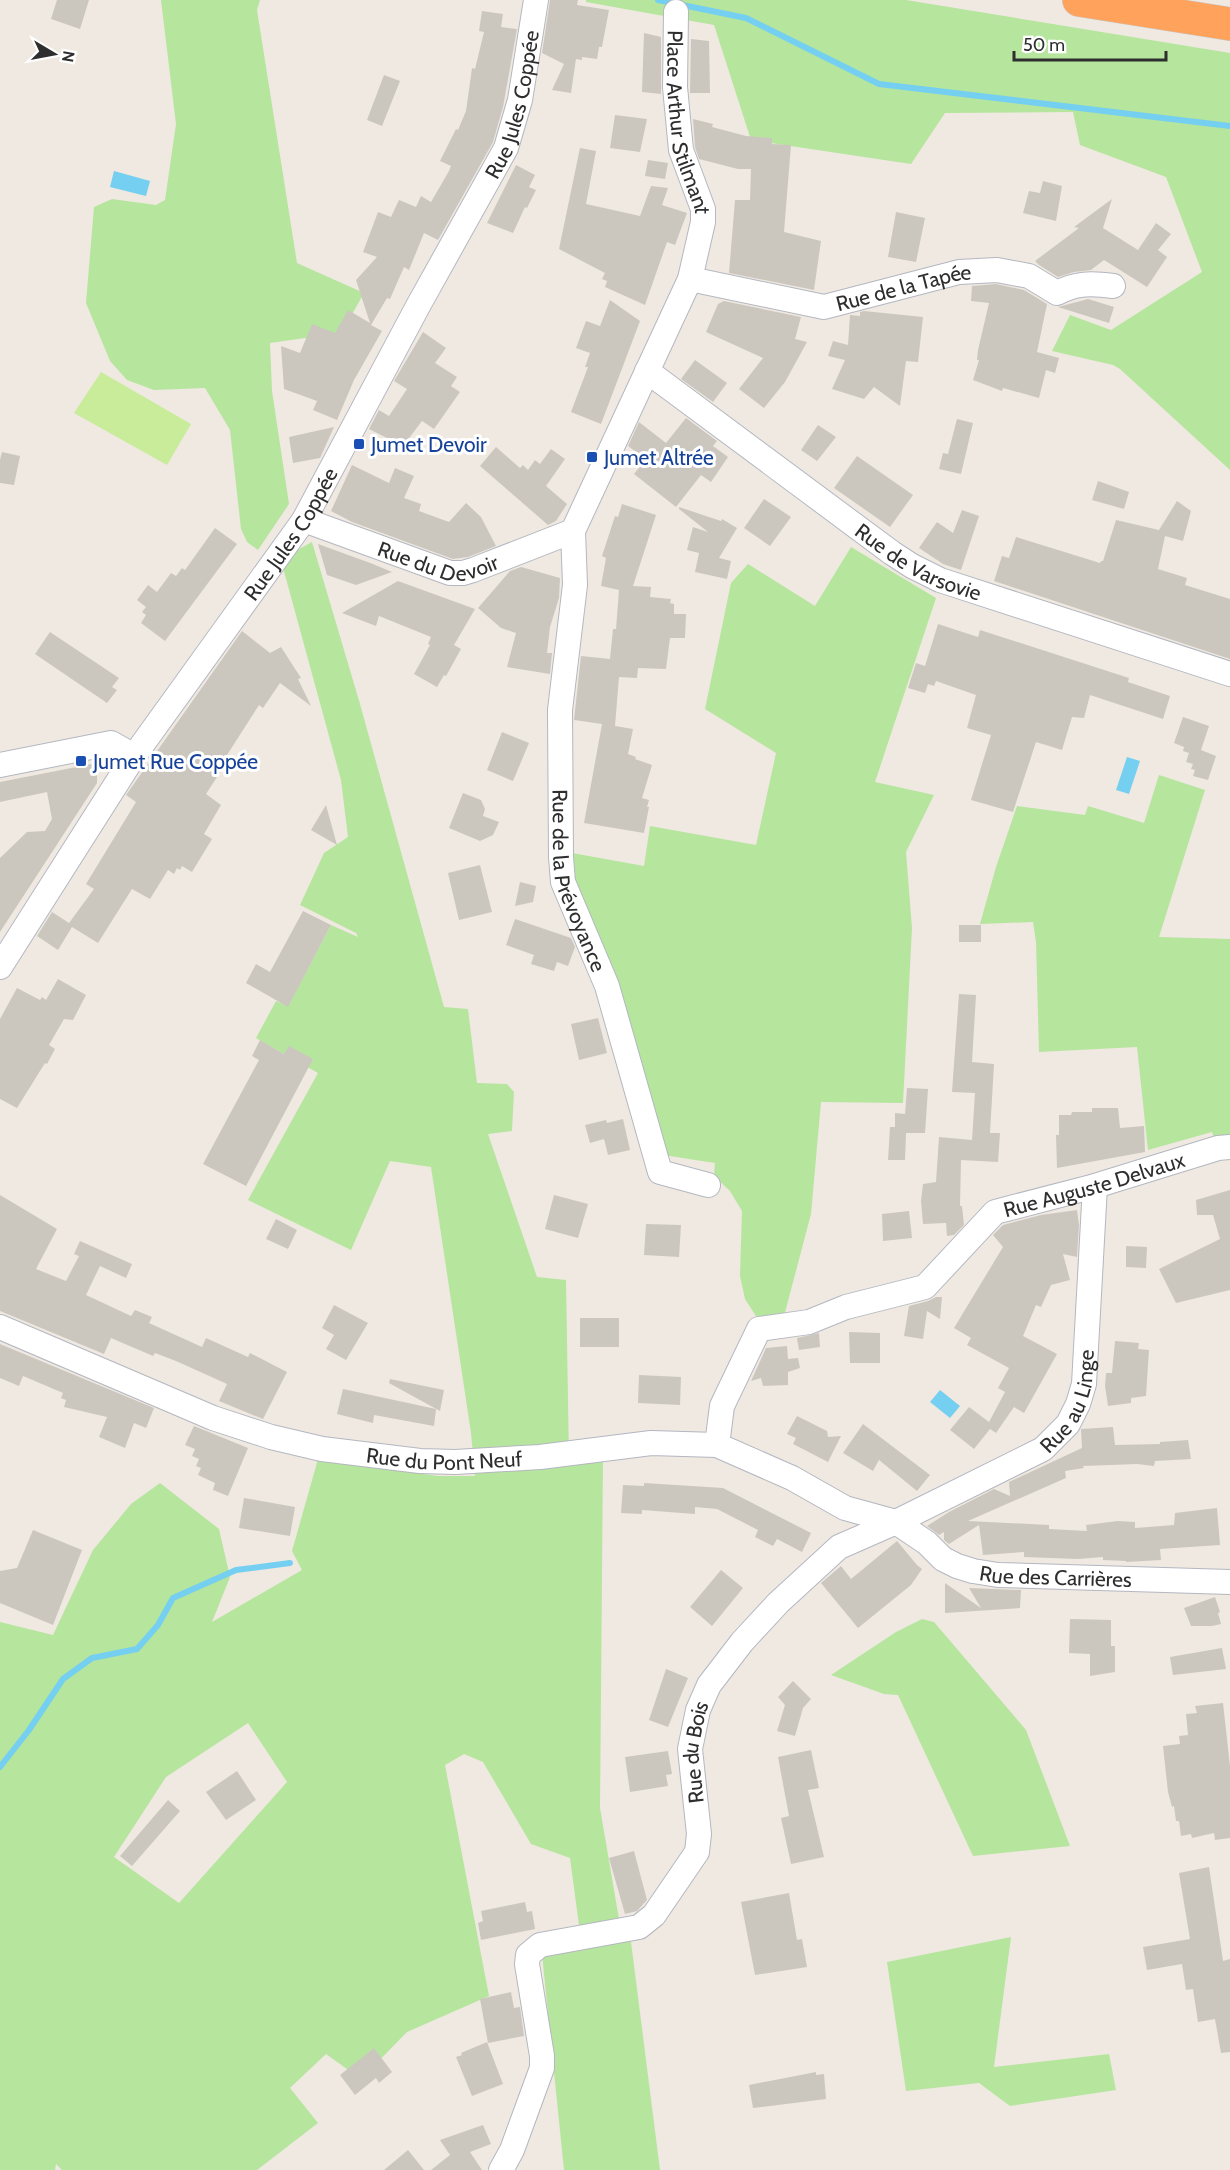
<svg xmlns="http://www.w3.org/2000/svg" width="1230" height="2170" viewBox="0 0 1230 2170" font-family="Cabin,sans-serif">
<rect width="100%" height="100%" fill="#efe9e1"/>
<!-- green -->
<path fill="#b6e59e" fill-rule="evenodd" d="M161,0H260L257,10L297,263L364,293L338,339L305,338L270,343L272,391L289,504L258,550L247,542L241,529L230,430L205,388L154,390L127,380L110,361L86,303L94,207L112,199L156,205L165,200L176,124Z
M586,0H906L1230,53V470L1120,369L1113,365L1052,351L1070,315L1111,330L1202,272L1166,177L1080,145L1073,112L945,113L911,164L751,140L714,25L586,2Z
M312,542L360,704L444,1007L468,1009L477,1083L507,1084L514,1092L512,1131L488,1134L537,1277L566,1280L569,1461L603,1457L600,1808L620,1925L580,1933L570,1858L531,1844L483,1762L464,1754L445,1765L489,1996L407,2032L361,2079L326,2054L290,2088L318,2123L257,2170H62L56,2164L55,2170H0V1622L53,1635L93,1550L131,1504L160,1483L219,1529L230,1577L212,1622L302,1570L292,1551L318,1459L438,1476H475L471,1433L431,1167L390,1161L351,1250L248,1200L318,1073L256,1038L276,1001L288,1006L331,925L358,937L356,933L300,905L324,853L348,837L341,780L282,564L279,560ZM248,1723L287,1782L179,1903L114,1857L166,1777Z
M851,547L936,598L875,782L934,795L906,852L912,928L903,1103L821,1102L811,1214L783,1320L761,1324L745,1299L740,1276L742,1211L730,1191L714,1176L715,1163L663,1155L625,1003L575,888L572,853L644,866L650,826L756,845L776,753L705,709L731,583L748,564L815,606Z
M1159,775L1205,790L1159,937L1230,939V1140L1215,1141L1212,1132L1148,1150L1137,1047L1039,1052L1036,942L1033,922L980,924L996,867L1017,806L1085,815L1088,806L1144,823Z
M922,1619L934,1622L1026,1730L1070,1846L973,1856L898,1695L884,1694L831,1675L896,1632Z
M630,1934L660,2170H564L542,1954Z
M1011,1937L994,2067L1109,2054L1116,2090L1010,2106L979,2083L906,2091L887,1962Z"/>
<!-- pitch -->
<path fill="#c9ec9a" d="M101,372L191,424L167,465L74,413Z"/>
<!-- water -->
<path fill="#75cff0" d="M114,171L150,181L146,196L110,187Z
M1127,757L1140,761L1129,794L1116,790Z
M940,1390L960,1406L950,1418L930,1402Z"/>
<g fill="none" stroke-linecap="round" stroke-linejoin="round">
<!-- stream -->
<path stroke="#75cff0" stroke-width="6" d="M658,0L746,18L879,84L1230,126
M0,1767L29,1730L63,1679L92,1658L137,1649L158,1625L173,1598L236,1570L290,1563"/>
</g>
<!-- building -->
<path fill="#cbc7bf" d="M57,0H89L80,29L51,19Z
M550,0H578L577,5L609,10L602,47H599L597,59L582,57V60L576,59L571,93L552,90L564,64L542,53Z
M482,11L503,14L501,27L517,29L503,107L493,142L438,240L424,233L409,270L404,267L390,299L387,298L371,325L382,331L354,380L337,420L313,410L317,401L284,389L281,346L300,353L312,324L335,333L348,310L370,323L356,280L377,257L363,252L378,212L391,217L399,200L416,207L421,196L431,202L449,171L451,166L440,161L456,129L458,130L466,111L472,68L475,69L484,32L479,31Z
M644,33L661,37V94L642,92Z
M691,39L709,41L710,93H690Z
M384,75L400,81L382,126L367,120Z
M615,115L647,119L640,152L610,148Z
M693,119L713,124L712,127L746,136L772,138V144L791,145L784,232L821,241L814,290L729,273L735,200H750L751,169H738L699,159L695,147Z
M580,148L596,151L586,204L640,216L651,186L668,188L662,205L687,213L675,245L667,242L645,305L605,287L607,281L602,279L605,273L559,249Z
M648,160L668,163L665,179L645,176Z
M516,165L535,175L529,187L536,190L527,208L525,207L513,233L487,223Z
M1043,181L1062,186L1056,221L1023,213L1029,191L1040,193Z
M1112,199L1103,228L1138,250L1156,223L1171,234L1158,250L1167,257L1147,287L1104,260L1091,270L1074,272L1058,277L1039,265L1035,261L1079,228L1074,227Z
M896,212L925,218L916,262L888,257Z
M996,284L1024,290L1047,304L1037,352L1059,358L1055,373L1046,370L1039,398L1003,388L1002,391L973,380L979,360H977L978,350L989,303L971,301L972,286Z
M1088,299L1114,307L1109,323L1058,307Z
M610,300L640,321L601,424L571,412L588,367H585L590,353L576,348L586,321L600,326Z
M724,301L801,317L795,339L807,342L785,382L764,408L739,389L763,358L706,332L718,304Z
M864,311L923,317L918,362L906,361L900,406L874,387L864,399L832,389L845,360L828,356L833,341L848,345L850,315L860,316V312Z
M423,332L446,348L435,363L457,377L451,386L460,392L434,429L422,421L403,446L369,429L379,410L389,416L407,389L394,381Z
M695,360L727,383L713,402L681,379Z
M686,418L717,441L713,446L728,457L711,482L701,475L676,507L634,474L646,459L628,446L639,422L666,443Z
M957,419L973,423L961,474L939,469L943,453L948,454Z
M818,425L836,437L817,461L801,450Z
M334,427L320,458L293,463L289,437Z
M496,447L520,468L523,465L528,470L535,460L540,464L551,449L565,459L546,486L567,504L556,521L548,525L480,466Z
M2,452L20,456L14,485L0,483V460Z
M857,456L913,495L890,527L834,488Z
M352,465L389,483L395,468L414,476L404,498L421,504L419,511L449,522L466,503L481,517L496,546L468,557L453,559L352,522L331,511Z
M1098,481L1129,492L1124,509L1092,500Z
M764,499L791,517L770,546L744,528Z
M1177,501L1191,511L1183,541L1165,536L1158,569L1187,578L1185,585L1230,599V659L994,581L1002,556L1009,558L1016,537L1100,563L1101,561H1103L1116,520L1159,530Z
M622,504L656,515L633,586L651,587L650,597L671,599L670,603L674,604V614H686L685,638H670L666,669L638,668L637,678L619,677L615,726L633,729L628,754L636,757L635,759L652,765L642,798L649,800L647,807H649L644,833L584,823L602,724L574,720L581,656L610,659L613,629H616L619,590L601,586L606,558L602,556L615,516L618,517Z
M679,507L721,521L722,519L737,528L719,558L731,561L727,579L695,572L699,553L687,550L693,527L708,532L679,509Z
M962,510L979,516L961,570L943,564L919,548L937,522L953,533Z
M215,528L237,544L165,641L141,623L146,615L142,612L146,607L137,600L148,585L157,592L171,573L176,576L182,568L185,570Z
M318,544L373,564L392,572L356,585L327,575Z
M521,567L560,578L559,598L550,627L547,653H552L550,674L507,667L516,633L501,628L478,608L510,571Z
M398,581L475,609L454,645L461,649L446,676L444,675L437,687L414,674L430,645L428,644L431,637L379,616L376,626L342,613Z
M938,624L978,637L980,630L1129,678L1128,682L1170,696L1163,719L1090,695L1084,718L1072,717L1062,750L1036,742L1013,812L971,800L991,735L967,728L976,695L936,681L934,686L928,684L925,693L908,688L916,663L925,666Z
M242,631L270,653L281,647L301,678L298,679L311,706L280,683L263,708L259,705L227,755L230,757L206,794L221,805L204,834L212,839L192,872L182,866L180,870L177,868L174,874L168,870L150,899L132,889L98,943L72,927L58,950L37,936L52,912L69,923L94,889L86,884L136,802L126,795Z
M50,632L119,678L112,687L117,690L107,703L35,654Z
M1183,717L1209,726L1201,750L1216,756L1208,780L1193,776L1195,770L1191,769L1193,764L1186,762L1189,753L1183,751L1184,747L1174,743Z
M502,732L529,743L513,781L487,770Z
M97,763V783L0,932V858L27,832L45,831L52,819L47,792L0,802V782Z
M463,793L481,800L485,809L483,816L499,822L493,835L480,841L449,828Z
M326,805L337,845L311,830Z
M480,865L492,912L459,920L448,873Z
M520,882L536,886L533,902L515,906Z
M303,911L331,925L288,1007L246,983L256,964L270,972Z
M515,919L571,938L575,947L568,966L557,962L554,971L531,964L534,955L506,945Z
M959,925H981V942H959Z
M58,979L86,995L73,1020L64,1019L49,1045L55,1049L47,1064L45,1063L17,1108L0,1099V1019L17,988L40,1000L42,997L46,1000Z
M959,994L976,995L972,1062L994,1064L990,1133H1000L998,1162L961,1160L960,1206H962L964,1225L954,1235L947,1236L946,1223L923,1224L921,1201L923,1184L936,1182L939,1137L972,1140L975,1093L952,1092Z
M598,1018L607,1053L579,1060L571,1024Z
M260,1040L284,1054L289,1046L313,1059L246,1186L203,1164L259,1060L252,1056Z
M907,1088L928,1089L925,1133H906L905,1160H888L890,1127H895V1113L905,1114Z
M1092,1108H1118L1120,1128L1144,1126L1145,1152L1057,1168L1056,1135H1059V1115H1071L1072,1112H1092Z
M623,1119L630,1150L608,1155L604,1139L590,1143L585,1125L606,1120L607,1123Z
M1230,1190V1290L1176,1303L1159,1269L1220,1239L1213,1215H1197L1196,1200Z
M0,1195L57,1229L36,1269L66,1281L79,1256L74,1254L80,1241L132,1264L126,1278L100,1266L86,1295L131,1316L135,1310L152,1317L149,1323L202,1347L206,1338L248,1357L250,1353L287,1372L263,1419L219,1401L227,1384L176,1361L155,1353L153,1356L111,1338L104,1354L0,1311Z
M554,1195L588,1204L578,1238L545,1229Z
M1077,1210L1079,1225L1077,1257L1063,1254L1070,1280L1051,1285L1041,1307L1036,1305L1023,1336L1057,1354L1024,1413L1014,1407L996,1433L990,1429L974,1449L950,1430L969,1407L989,1422L1005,1392L998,1388L1009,1368L967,1345L971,1338L954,1328L1003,1247L993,1235L1003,1225L1041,1215Z
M909,1211L912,1238L883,1241L882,1214Z
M276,1219L297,1230L288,1249L266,1239Z
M646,1224L681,1225L679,1257L644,1255Z
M1126,1246L1147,1247L1146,1268L1126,1267Z
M936,1297H942L940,1319L927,1311L923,1339L904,1336L909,1306L928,1301Z
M334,1305L368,1323L346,1360L326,1349L334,1335L322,1328Z
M580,1318H619V1347H580Z
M849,1332L880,1333V1363H850Z
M819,1333L820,1347L799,1350L797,1338Z
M1115,1341L1139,1343L1138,1349L1149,1350L1146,1396L1131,1398V1403L1108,1406L1105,1386L1106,1373H1112Z
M0,1344L154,1408L146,1428L134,1423L125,1448L99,1437L107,1417L64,1407L66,1400L61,1398L63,1393L23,1376L19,1386L0,1378Z
M787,1346L788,1359L798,1358L800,1368L788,1372V1385L763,1386L761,1378L751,1381L766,1348Z
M639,1375L681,1377L680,1405L638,1403Z
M390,1379L444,1390L440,1411L389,1383Z
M343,1389L436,1409L434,1426L374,1415L373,1423L337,1414Z
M797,1416L827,1431L828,1437L841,1436L828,1462L793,1444L796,1438L787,1434Z
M863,1424L930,1475L917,1491L879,1460L873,1471L843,1453Z
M194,1426L248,1448L228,1496L213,1490L215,1483L198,1475L201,1468L196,1466L199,1459L192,1456L195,1449L185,1445Z
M1113,1427L1115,1445L1160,1444V1442L1188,1440L1191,1459L1155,1461L1154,1466L1137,1464L1083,1466L1084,1468L1065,1471L1066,1478L968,1521L1049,1525V1529L1087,1531L1086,1525L1118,1521L1135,1522V1528L1174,1525L1175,1513L1217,1508L1220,1545L1160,1549L1161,1560L1126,1562V1561L1103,1560V1557L1078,1559L1024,1557V1552L983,1555L979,1525L949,1544L944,1540V1532L939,1535L927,1526L949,1512L994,1489L1010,1496L1009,1482L1082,1448L1081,1429Z
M644,1483L723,1488L811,1533L802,1552L777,1539L773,1546L755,1537L758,1530L717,1509L695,1507V1514L642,1510V1514L621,1513L623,1485L644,1486Z
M244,1498L295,1507L290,1536L239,1528Z
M33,1530L82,1550L53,1625L0,1603V1571L17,1568Z
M897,1541L917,1565L922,1569L911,1585L858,1628L821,1583L841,1566L851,1579Z
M721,1570L743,1588L712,1626L690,1607Z
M945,1583L981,1608L969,1588L1021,1590L1020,1608L945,1613Z
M1215,1597L1220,1612L1218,1613L1221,1624L1212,1626H1191L1184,1608Z
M1070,1619L1111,1620V1646H1115V1672L1090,1676V1654L1069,1653Z
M1222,1648L1226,1669L1173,1675L1170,1657Z
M666,1669L688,1678L668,1727L649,1720Z
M793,1681L811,1699L803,1708L795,1736L777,1731L785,1705L778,1697Z
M1223,1703L1230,1766V1838L1215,1840L1214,1833L1192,1838L1191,1834L1181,1836L1179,1821H1176L1174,1806L1172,1807L1168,1792L1163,1746L1180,1744L1179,1736L1188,1735L1186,1714L1197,1713L1195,1706Z
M811,1750L819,1788L808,1790L824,1857L791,1864L781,1818L789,1816L778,1757Z
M668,1751L672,1774L666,1775L668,1786L630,1792L625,1757Z
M237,1771L256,1800L226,1820L206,1792Z
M168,1800L180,1811L132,1866L120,1856Z
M634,1851L647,1900L637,1911L625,1914L609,1858Z
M1209,1867L1223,1961L1230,1959V2052L1221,2053L1215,2019L1198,2022L1193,1989L1186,1990L1182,1964L1147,1970L1143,1947L1190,1939L1179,1873Z
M789,1893L797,1940L802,1939L807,1967L755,1975L741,1902Z
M525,1902L527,1912L532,1911L535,1929L481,1940L478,1923L483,1921L481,1911Z
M511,1992L514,2008L520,2007L524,2036L488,2043L480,1999Z
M487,2042L503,2084L472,2096L456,2057L462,2055L461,2053Z
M374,2048L392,2072L379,2083L376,2078L355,2095L340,2075Z
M816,2072V2075L824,2074L826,2099L753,2108L749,2085Z
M483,2125L491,2144L470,2152L482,2170H431L450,2155L440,2140Z
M408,2150L424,2170H384Z"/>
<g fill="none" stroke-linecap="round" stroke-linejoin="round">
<!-- street casing -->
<g stroke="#b4b7c1" stroke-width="26">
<g id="street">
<path id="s1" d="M676,12L675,87L681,150L703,209V222L690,279L573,531L575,585L560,710L561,857L563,882L607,986L660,1172L708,1185"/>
<path id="s2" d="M690,279L824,307L959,272L997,270L1029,276L1057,293C1076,283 1091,283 1113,286"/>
<path id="s3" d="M647,371L892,553L912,566L940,580L1230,674"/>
<path id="s4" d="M304,520L450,573H463L473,570L573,531"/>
<path d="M0,765L111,743L134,756"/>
<path id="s5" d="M0,967L134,756L304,520L418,306L506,148L520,100L536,0"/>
<path id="s6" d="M0,1327L213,1418L271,1437L322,1449L420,1461L455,1462L540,1457L651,1443L717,1445L792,1478L845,1508L896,1522L927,1543L943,1559L957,1566L973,1571L998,1575L1230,1582"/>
<path id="s7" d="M717,1445L722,1406L759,1329L809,1322L846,1307L925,1287L995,1212L1095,1186L1218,1148L1230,1147"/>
<path id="s8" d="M501,2170L512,2150L542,2068V2056L527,1964L528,1955L540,1945L639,1927L654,1915L697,1852L699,1834L690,1749L698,1710L709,1685L742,1642L778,1603L839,1547L896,1522L1043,1449L1068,1424L1078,1404L1084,1384L1095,1186"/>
</g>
</g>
<!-- highway casing -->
<g stroke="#c9c9c9" stroke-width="34">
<path id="highway" d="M1079,0L1230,24"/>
</g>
<!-- street -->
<use href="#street" stroke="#fff" stroke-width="24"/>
<!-- highway -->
<use href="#highway" stroke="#ffa35c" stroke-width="33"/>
</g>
<!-- markers -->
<g fill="#1a4fb4" stroke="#fff" stroke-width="2">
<rect x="353" y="438" width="12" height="12" rx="3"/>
<rect x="586" y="451" width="12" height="12" rx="3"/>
<rect x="75" y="755" width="12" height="12" rx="3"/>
</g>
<g text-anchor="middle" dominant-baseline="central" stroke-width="6" stroke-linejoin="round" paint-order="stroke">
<!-- street labels -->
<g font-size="21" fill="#2e2e2e" stroke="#fff">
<text stroke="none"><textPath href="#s5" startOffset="1008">Rue Jules Coppée</textPath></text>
<text stroke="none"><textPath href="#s1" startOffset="112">Place Arthur Stilmant</textPath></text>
<text stroke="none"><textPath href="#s2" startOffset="219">Rue de la Tapée</textPath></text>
<text stroke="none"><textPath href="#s5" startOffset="522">Rue Jules Coppée</textPath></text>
<text stroke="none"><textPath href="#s4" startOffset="142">Rue du Devoir</textPath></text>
<text stroke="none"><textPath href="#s3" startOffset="333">Rue de Varsovie</textPath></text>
<text stroke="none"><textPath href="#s1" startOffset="904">Rue de la Prévoyance</textPath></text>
<text stroke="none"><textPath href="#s7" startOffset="502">Rue Auguste Delvaux</textPath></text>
<text stroke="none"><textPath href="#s8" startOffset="1080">Rue au Linge</textPath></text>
<text stroke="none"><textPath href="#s6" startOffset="468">Rue du Pont Neuf</textPath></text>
<text stroke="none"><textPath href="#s6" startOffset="1113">Rue des Carrières</textPath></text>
<text stroke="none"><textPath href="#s8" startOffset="537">Rue du Bois</textPath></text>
</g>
<!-- transit labels -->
<g font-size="21" fill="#164399" stroke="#fff" text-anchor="start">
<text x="371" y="444">Jumet Devoir</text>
<text x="604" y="457">Jumet Altrée</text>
<text x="93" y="761">Jumet Rue Coppée</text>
</g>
</g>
<!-- north arrow -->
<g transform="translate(54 54) rotate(100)" stroke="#ffffff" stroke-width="4.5" paint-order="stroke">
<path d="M0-4.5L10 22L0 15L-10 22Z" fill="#2e2e2e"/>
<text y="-9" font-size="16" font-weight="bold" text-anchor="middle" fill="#2e2e2e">N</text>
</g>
<!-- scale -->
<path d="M1014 51v9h152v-9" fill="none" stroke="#2e2e2e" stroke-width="3"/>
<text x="1023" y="51" font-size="18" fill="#2e2e2e" stroke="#ffffff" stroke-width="4.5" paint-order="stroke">50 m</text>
</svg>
